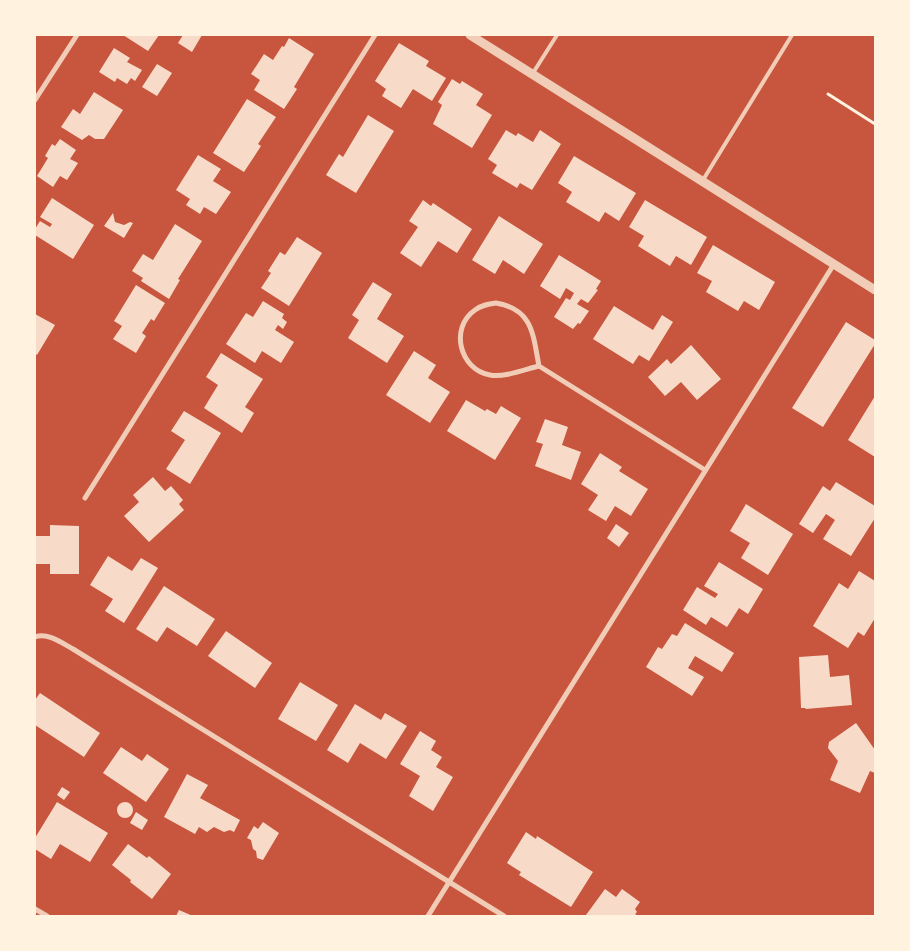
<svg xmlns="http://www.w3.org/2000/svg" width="910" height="951" viewBox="0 0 910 951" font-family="'Sofia Sans Condensed',sans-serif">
<rect width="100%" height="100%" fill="#c8553d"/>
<!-- building -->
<path fill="#f7dbc8" d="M123,35H159L148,51Z
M183,35H202L192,52L178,43Z
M289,38L314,54L294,87L297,89L284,109L254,90L260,80L251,74L264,54L273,60L282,46L284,47Z
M399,43L429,61L426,66L446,78L432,101L413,89L401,108L382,96L386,89L375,81Z
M114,48L130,58L127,62L142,70L135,81L131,78L127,84L117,78L115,82L99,72Z
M157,64L172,73L157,96L142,87Z
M452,79L460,84L462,81L483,94L476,105L492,115L472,148L433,124L442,105L438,102Z
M94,92L123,110L104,139H95L89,135L82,140L61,127L73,109L80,114Z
M247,99L276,117L258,144L261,146L244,172L213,153Z
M368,115L394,131L356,193L326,175L339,154L343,157Z
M506,130L516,136L518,133L533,142L540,130L561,144L532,190L520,183L517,188L492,173L497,165L488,159Z
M60,139L76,150L70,159L78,163L67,180L60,176L53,187L37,176L48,158L45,156L52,144L55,146Z
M198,155L221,169L213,181L231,192L216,214L204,207L200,214L186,205L190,199L176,190Z
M574,156L636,193L619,221L605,212L599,222L566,202L572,192L558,183Z
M52,198L94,225L73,259L35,235V229L40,221L50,227L52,224L40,217Z
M423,200L431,206L433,203L472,229L457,253L438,241L421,267L400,253L418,227L409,221Z
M645,200L707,237L691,265L676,256L670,266L638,246L644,236L629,227Z
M113,213L115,222L124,225L130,222L133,223L124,238L104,226Z
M499,216L543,244L524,274L503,260L495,274L472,260Z
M175,224L202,241L178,279L180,280L169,299L141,281L143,278L132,271L143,254L153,260Z
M297,237L322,253L289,306L261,288L271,273L268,271L280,252L285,255Z
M713,245L775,282L759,310L744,301L738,311L706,292L712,281L697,273Z
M559,255L601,281L596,289L598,290L588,303L581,299L577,304L589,311L580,324L578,323L573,329L554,317L566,298L570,300L574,293L566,288L560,299L540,286Z
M373,282L392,294L377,319L404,336L387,363L348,338L359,320L352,315Z
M136,285L165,303L154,321L151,319L142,333L146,336L136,353L113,339L122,326L114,321Z
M263,301L284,314L282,318L287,322L283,329L278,325L275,330L294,342L281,363L262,351L255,363L226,344L246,313L253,317Z
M614,306L653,330L662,315L673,322L649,361L639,355L633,364L593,339Z
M35,314L55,325L37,355L35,353Z
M846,322L875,340V344L823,427L792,408Z
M691,345L721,379L697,400L681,382L665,396L648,377L667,359L671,364Z
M414,351L436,365L428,378L450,392L430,423L386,395Z
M221,353L263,379L245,407L254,413L242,433L204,408L218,385L206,377Z
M875,396V457L848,440Z
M466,400L485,411L487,409L496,414L501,406L521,418L495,460L447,431Z
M184,411L221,433L190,484L166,469L185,440L171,431Z
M545,419L568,427L562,445L581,452L571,480L535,466L543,444L536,442Z
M600,453L622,467L619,471L648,489L631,516L615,506L606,521L588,510L598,495L581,484Z
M153,477L165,491L171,486L183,500L179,504L184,510L149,542L124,516L139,502L133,495Z
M836,482L875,506V518L851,556L823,539L835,520L826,514L813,533L799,524L823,486L830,491Z
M746,504L793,534L768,575L741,558L750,543L730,531Z
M616,524L629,533L619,547L607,538Z
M50,525L79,526V574H50V564H35V536H50Z
M108,556L132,571L141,558L158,568L124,623L105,611L113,599L90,585Z
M719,562L763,589L748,614L739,608L727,627L711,617L706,625L683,610L697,587L715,598L718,594L704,586Z
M859,571L875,581V618L864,636L858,632L848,648L813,626L839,583L848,589Z
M164,586L215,619L197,646L167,627L157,642L136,629Z
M685,623L734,653L722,672L695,656L688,668L704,677L692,696L646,667L658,647L662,649L672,634L677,636Z
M226,631L272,663L255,688L208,656Z
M828,655L830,677L849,675L852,705L806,709L805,708H801L799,657Z
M300,682L338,705L316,741L278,719Z
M40,693L100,733L84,757L35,725V700Z
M355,704L381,720L385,713L407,726L386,759L360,743L348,763L327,750Z
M856,723L875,750V773L870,771L860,793L830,780L838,761L828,748L829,742Z
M420,731L436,741L431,750L442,757L436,767L453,777L433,811L409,796L420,776L400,764Z
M121,747L142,761L147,754L169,769L146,802L103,773Z
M187,774L208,785L200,798L240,820L234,832L230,830L224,832L214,827L207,832L199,827L195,834L164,817Z
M62,787L70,792L64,800L57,795Z
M57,802L108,833L90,862L60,844L51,859L35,849V838Z
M117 810a8 8 0 1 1 16 0a8 8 0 1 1-16 0Z
M136,812L148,820L142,830L130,823Z
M263,822L279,833L263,860L257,858L256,851L253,849L251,840L247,838L254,826L258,829Z
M526,832L536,839L537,836L593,872L571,907L519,875L521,872L507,863Z
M128,844L147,858L149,856L171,874L152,899L130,882L131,880L112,865Z
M605,889L616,897L622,889L640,902L635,909L637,912L635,914L638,916L586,915Z
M179,910L193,916H176Z"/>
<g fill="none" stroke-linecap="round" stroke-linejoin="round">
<!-- path -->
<path stroke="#fff3e0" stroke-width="3" d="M828,94L875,124"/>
<!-- service -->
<path stroke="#f1ccb7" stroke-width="4" d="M533,73L557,35
M703,180L792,35"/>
<!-- minor -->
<path stroke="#f1ccb7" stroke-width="5" d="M35,100L77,35
M496,303C533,309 533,335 539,366C526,369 504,378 490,375C460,370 449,328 475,310C482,305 488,304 496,303Z
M539,366L705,470
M85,498L375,35
M35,637C48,632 62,643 73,649L504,916
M35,909L47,916
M428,916L834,264"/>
<!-- tertiary -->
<path stroke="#f1ccb7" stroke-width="9" d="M470,35L875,290"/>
</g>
<!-- border -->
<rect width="910" height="951" fill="none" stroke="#fff3e0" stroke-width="72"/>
</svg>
